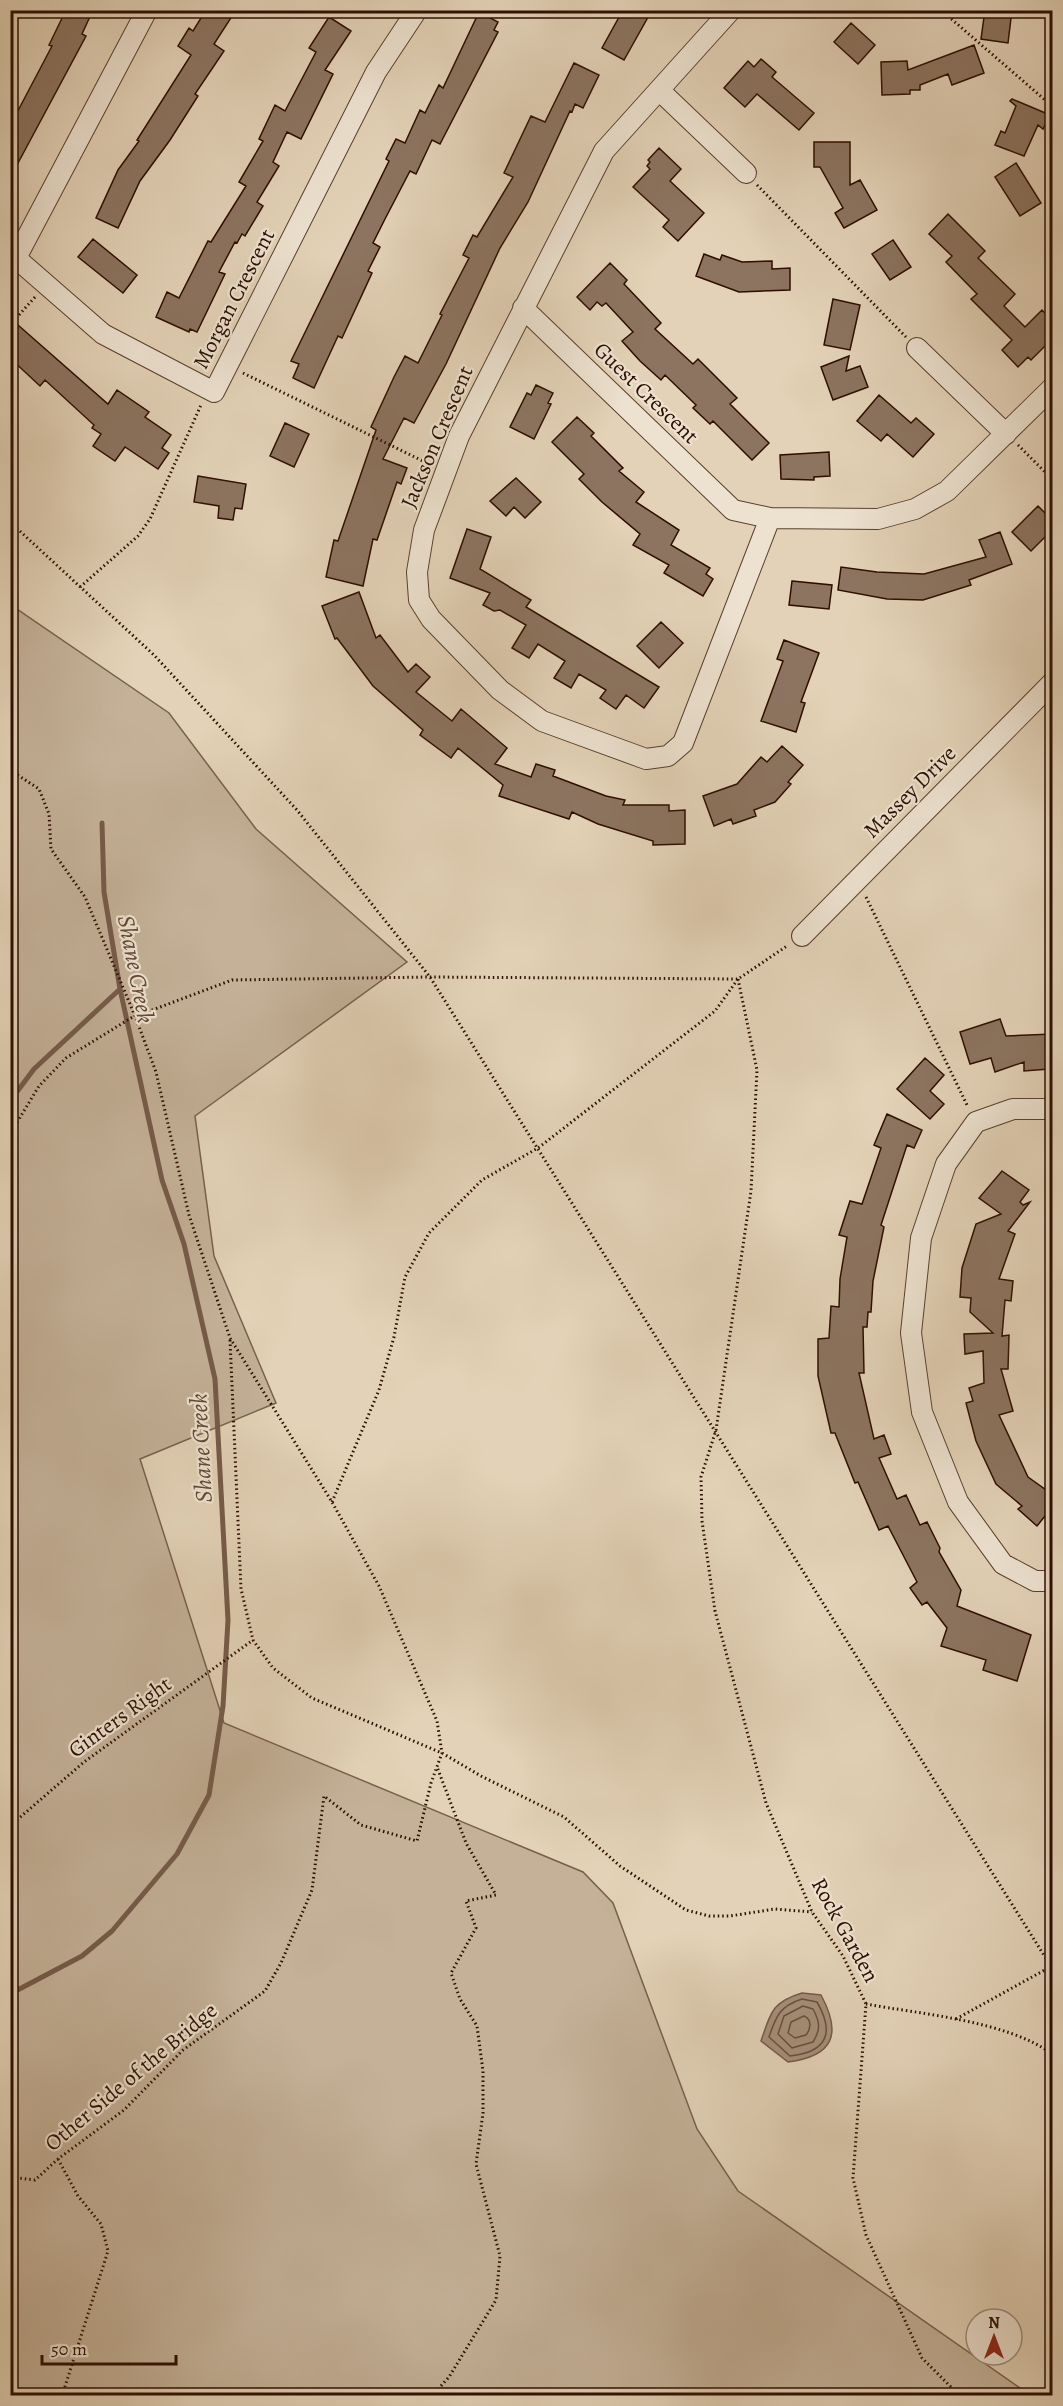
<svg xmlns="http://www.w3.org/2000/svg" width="1063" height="2406" viewBox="0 0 1063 2406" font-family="Alegreya,serif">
<rect width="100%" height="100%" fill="#e3d2b7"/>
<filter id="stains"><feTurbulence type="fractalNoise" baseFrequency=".00333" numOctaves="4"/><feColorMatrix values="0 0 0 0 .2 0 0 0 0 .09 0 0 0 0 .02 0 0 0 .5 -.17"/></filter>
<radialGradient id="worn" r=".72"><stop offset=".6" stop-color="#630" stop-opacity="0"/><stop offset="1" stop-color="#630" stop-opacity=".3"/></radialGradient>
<!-- green -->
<path fill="#c4b198" stroke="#78604c" stroke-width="1.5" d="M11,574L17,609L169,713L256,829L407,962L195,1116L214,1256L276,1403L140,1459L224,1723L583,1872L613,1903L697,2129L738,2191L1030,2395H11Z"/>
<!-- water -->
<path fill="#a58f79" stroke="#755b49" stroke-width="1.5" d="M802,1993L821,1995C842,2034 834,2056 788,2062L761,2041C771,2012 772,2002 802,1993Z"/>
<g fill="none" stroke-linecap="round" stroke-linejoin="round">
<!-- shore -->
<path stroke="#694e3d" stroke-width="1.5" d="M802,1999L817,2002C835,2033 827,2052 790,2056L769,2037C776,2016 780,2006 802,1999Z
M803,2006L813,2009C820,2022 821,2029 813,2042L792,2048L778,2034L784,2016Z
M804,2016C812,2019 811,2029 806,2035L795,2038L788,2033L791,2022Z"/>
<!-- stream -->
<path stroke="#755b49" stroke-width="5" d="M10,1101L34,1069L120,989
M10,1994L82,1956L112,1931L177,1854L209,1795L223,1706L228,1620L215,1379L184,1244L162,1180L120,989L104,892L102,823"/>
</g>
<!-- building -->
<path fill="#8c7460" stroke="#2d0e01" stroke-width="1.5" d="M66,10H93L82,34L86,36L10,178V126L52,46L49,45Z
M206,10H236L214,44L224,51L195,94L198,96L170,140L140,181L118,228L96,218L118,170L139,141L137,140L191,55L178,46L189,28L193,31Z
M623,10H652L624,60L602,48Z
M985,10H1012L1008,43L981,39Z
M479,12L498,22L494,30L498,32L440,144L432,140L416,174L410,171L385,219L373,243L380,247L368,271L372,273L342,338L338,336L314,388L293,378L299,364L291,361L389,161L386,159L396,139L405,143L420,110L425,113L439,85L443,88Z
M329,17L351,31L325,70L333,74L301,139L287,132L273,162L279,166L257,202L263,206L245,236L242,234L237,243L235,242L219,272L225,274L197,332L190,329L189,332L156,317L167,292L179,298L208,241L211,242L246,186L239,182L263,141L259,139L275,105L285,111L316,52L309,48Z
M851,23L875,45L858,64L834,42Z
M974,45L984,73L952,85L948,74L920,85V90H910V94L882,95L881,62L907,61L908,70Z
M761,59L776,72L772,77L814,113L799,130L757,94L745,107L724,88L748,61L754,67Z
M574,63L599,75L583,108L575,104L572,112L570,111L528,202L500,248L446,364L414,423L404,418L383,459L407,468L401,484L397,482L377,540L373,539L363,586L326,577L334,540L338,541L376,430L371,427L394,377L405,356L418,363L442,315L440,314L469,258L463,255L473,235L477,237L513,177L504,173L531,116L545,122Z
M1012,99L1050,115L1043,129L1038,125L1024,156L995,145L1001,131L1005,133L1016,106L1010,101Z
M814,142H850V185L860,180L877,210L844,228L835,213L843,208L820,167H814Z
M659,148L681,169L670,181L704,213L678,241L663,227L669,220L633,187L650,169L647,166L650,162L648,160Z
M1016,163L1041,203L1020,216L995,177Z
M948,214L985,251L978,258L1015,294L1004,306L1025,327L1042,310L1053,321V338L1031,360L1028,357L1018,367L1002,350L1012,340L971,299L977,294L946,262L952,256L929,234Z
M93,239L137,275L123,293L78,257Z
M893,240L911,267L890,280L872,254Z
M704,254L720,260L722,255L742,262L772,261V269L790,268V290L739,292L696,276Z
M610,263L627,280L624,284L661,323L655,329L693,364L698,359L737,398L730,404L769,443L752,460L713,421L710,424L693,408L696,405L665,375L661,380L640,361L622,341L633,332L606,303L602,306L597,302L590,310L577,297Z
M833,299L860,305L850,350L824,345Z
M10,318L108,404L117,390L149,412L145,417L171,435L162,448L169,453L158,469L125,447L115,461L93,446L101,434L92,428L94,425L45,380L40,386L10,358Z
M849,356L846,371L860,366L868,387L833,400L821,367Z
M536,385L553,393L548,403L551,404L534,439L510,427L527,393L531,395Z
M879,395L911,423L916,418L934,434L913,457L887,434L881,441L857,421Z
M577,417L594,433L591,436L623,468L619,471L644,492L636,502L679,530L671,545L710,568L706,574L713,579L703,596L664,573L669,565L633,545L640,534L602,502L579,479L584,474L552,442Z
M285,423L309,434L294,467L270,456Z
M829,452L830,476L814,477V480L781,479L780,455Z
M198,476L246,484L242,509L235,508L233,520L218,518L219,506L194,502Z
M516,478L541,502L525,518L514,507L506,516L490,501Z
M1038,506L1053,521V529L1031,551L1012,532Z
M467,529L491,537L480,569L531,600L526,607L659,687L644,708L626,695L616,709L600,698L606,690L579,674L571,688L554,678L565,661L538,644L529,658L512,648L526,625L500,610L494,611L483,605L490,593L450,578Z
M1000,532L1012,564L969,580L971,585L923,600L887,599L838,590L841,567L877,572L924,574L986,557L979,540Z
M792,581L832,585L829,609L789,605Z
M359,592L376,638L380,635L408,672L416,664L430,677L416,692L452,721L461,709L507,748L495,764L531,777L536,764L555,770L553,776L606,796L625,800L623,805H669V811L685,810V844L653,845V841L598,824L572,812L569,819L499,796L503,785L458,748L451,758L420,735L423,730L373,686L337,638L335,639L322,606Z
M661,622L683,643L659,668L637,646Z
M784,640L819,653L801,702L805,703L796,732L761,721L783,661L777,659Z
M782,746L803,765L788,782L791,784L775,802L754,810L756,816L733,824L731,819L714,826L703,796L737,784L761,757L767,762Z
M1000,1019L1006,1036L1053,1034V1062H1048L1049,1069L1024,1071V1062L995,1072L991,1058L970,1064L960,1032Z
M925,1058L944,1075L930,1091L944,1104L930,1119L897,1089Z
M887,1114L922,1130L914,1148L907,1145L881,1225L884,1227L873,1281L871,1312H868L867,1327H863L864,1373H859L874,1439L884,1435L891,1454L879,1458L897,1499L906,1495L920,1525L927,1522L940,1548L939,1552L961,1590L957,1606L1031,1635L1017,1681L983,1670L986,1660L941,1646L947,1628L927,1602L922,1605L910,1588L917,1582L888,1526L879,1530L858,1482L855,1483L835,1433H831L818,1376V1339L829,1338L831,1306L839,1307L840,1279L847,1237L839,1235L850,1201L862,1204L881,1148L874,1145Z
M1002,1171L1029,1190L1020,1202L1023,1205L1030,1202L1008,1231L1015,1234L999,1279L1013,1281L1011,1301L1005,1300L1002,1336L1009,1335L1008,1369H1001L1013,1411L999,1415L1028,1477L1053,1495V1506L1037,1526L1018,1509L1022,1506L996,1484L976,1441L966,1403L973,1401L969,1388L984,1383L983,1351L965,1354L964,1334L993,1333L970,1312L971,1298L960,1297L962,1268L976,1224L1001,1214L979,1198Z"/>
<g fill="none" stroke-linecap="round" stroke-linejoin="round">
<!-- minor casing -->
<g stroke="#5a3f2e" stroke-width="22">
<path id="minor" d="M731,10L604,151L459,436L424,530L417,572L419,600L431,619L500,690L542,721L646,759L668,756L683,743L770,518
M659,90L746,173
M10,253L103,334L214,392L376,72L417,10
M16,258L147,10
M523,308L733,510L770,518L878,519L915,509L947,491L1052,388
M917,348L1006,434
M802,936L1052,683
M1052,1109H1013L976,1122L946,1164L921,1238L911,1333L922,1412L958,1502L1003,1564L1035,1581H1052"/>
</g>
<!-- path -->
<path stroke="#2d0e01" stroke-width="3" stroke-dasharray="1.5 3" stroke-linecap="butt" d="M941,10L1052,106
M757,185L906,337
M10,325L35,297
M243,373L431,465
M1018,445L1052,479
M10,522L154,655L297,810L430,977L1052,1968
M80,587L138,536L150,519L201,405
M10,770L39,789L49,814L51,849L85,897L135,1016L156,1072L189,1215L230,1338L332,1502L379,1586L437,1721L442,1753L431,1783L417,1841L361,1825L324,1796L312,1890L281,1963L265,1991L183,2050L124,2110L58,2159L35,2180L10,2177
M866,897L968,1107
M738,979L757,1070L751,1191L716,1430L701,1477L702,1521L715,1611L766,1803L812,1912L843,1956L866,2004L853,2178L866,2235L922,2358L960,2396
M10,1134L39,1086L66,1058L131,1018L232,980L430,977L738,979L787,946
M230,1340L241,1589L253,1640L273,1668L312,1698L442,1753L481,1776L564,1817L620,1866L686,1910L709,1916H730L775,1909L812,1912
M332,1502L379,1390L394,1337L405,1277L429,1233L482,1180L538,1148L715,1011L738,979
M10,1826L84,1762L253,1640
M866,2004C920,2014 1008,2021 1052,2054
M956,2019L1052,1966
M58,2159L78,2196L101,2224L108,2251L62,2396
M432,2396L449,2377L496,2300L500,2256L476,2164L483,2113V2071L477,2026L460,1999L451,1973L476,1928L466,1901L496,1895L466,1843L437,1767"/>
<!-- minor -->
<use href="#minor" stroke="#ede2d0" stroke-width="20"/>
</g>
<g text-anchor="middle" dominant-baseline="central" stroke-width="4.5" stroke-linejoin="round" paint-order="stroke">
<!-- street labels -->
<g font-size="22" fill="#2d0e01" stroke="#ede2d0">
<text transform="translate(234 299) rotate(-63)">Morgan Crescent</text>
<text transform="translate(646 393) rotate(44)">Guest Crescent</text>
<text transform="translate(437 437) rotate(-67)">Jackson Crescent</text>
<text transform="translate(910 792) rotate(-45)">Massey Drive</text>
<text transform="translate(120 1717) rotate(-36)">Ginters Right</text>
<text transform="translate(845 1930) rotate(61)">Rock Garden</text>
<text transform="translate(131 2077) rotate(-40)">Other Side of the Bridge</text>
</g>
<!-- water labels -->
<g font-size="24" font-style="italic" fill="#634837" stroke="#ede2d0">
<text transform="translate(136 969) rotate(79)">Shane Creek</text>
<text transform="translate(201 1448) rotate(-93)">Shane Creek</text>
</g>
</g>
<!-- margin -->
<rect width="1063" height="2406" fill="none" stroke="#e3d2b7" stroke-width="36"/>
<rect x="12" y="12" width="1039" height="2382" fill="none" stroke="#2d0e01" stroke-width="3"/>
<rect x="18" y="18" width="1027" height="2370" fill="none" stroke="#2d0e01" stroke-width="1.5"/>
<!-- north arrow -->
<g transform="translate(994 2337)"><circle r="28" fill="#ede2d0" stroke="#a08d7d" stroke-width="1.5"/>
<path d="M0-4.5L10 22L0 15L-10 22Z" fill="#8f2418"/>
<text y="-9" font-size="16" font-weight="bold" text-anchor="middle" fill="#2d0e01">N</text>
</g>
<!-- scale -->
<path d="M42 2355v9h134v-9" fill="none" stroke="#2d0e01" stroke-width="3"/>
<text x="51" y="2355" font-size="18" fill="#2d0e01" stroke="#ede2d0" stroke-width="4.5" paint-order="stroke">50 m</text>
<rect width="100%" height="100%" filter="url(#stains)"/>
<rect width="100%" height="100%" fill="url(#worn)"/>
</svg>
